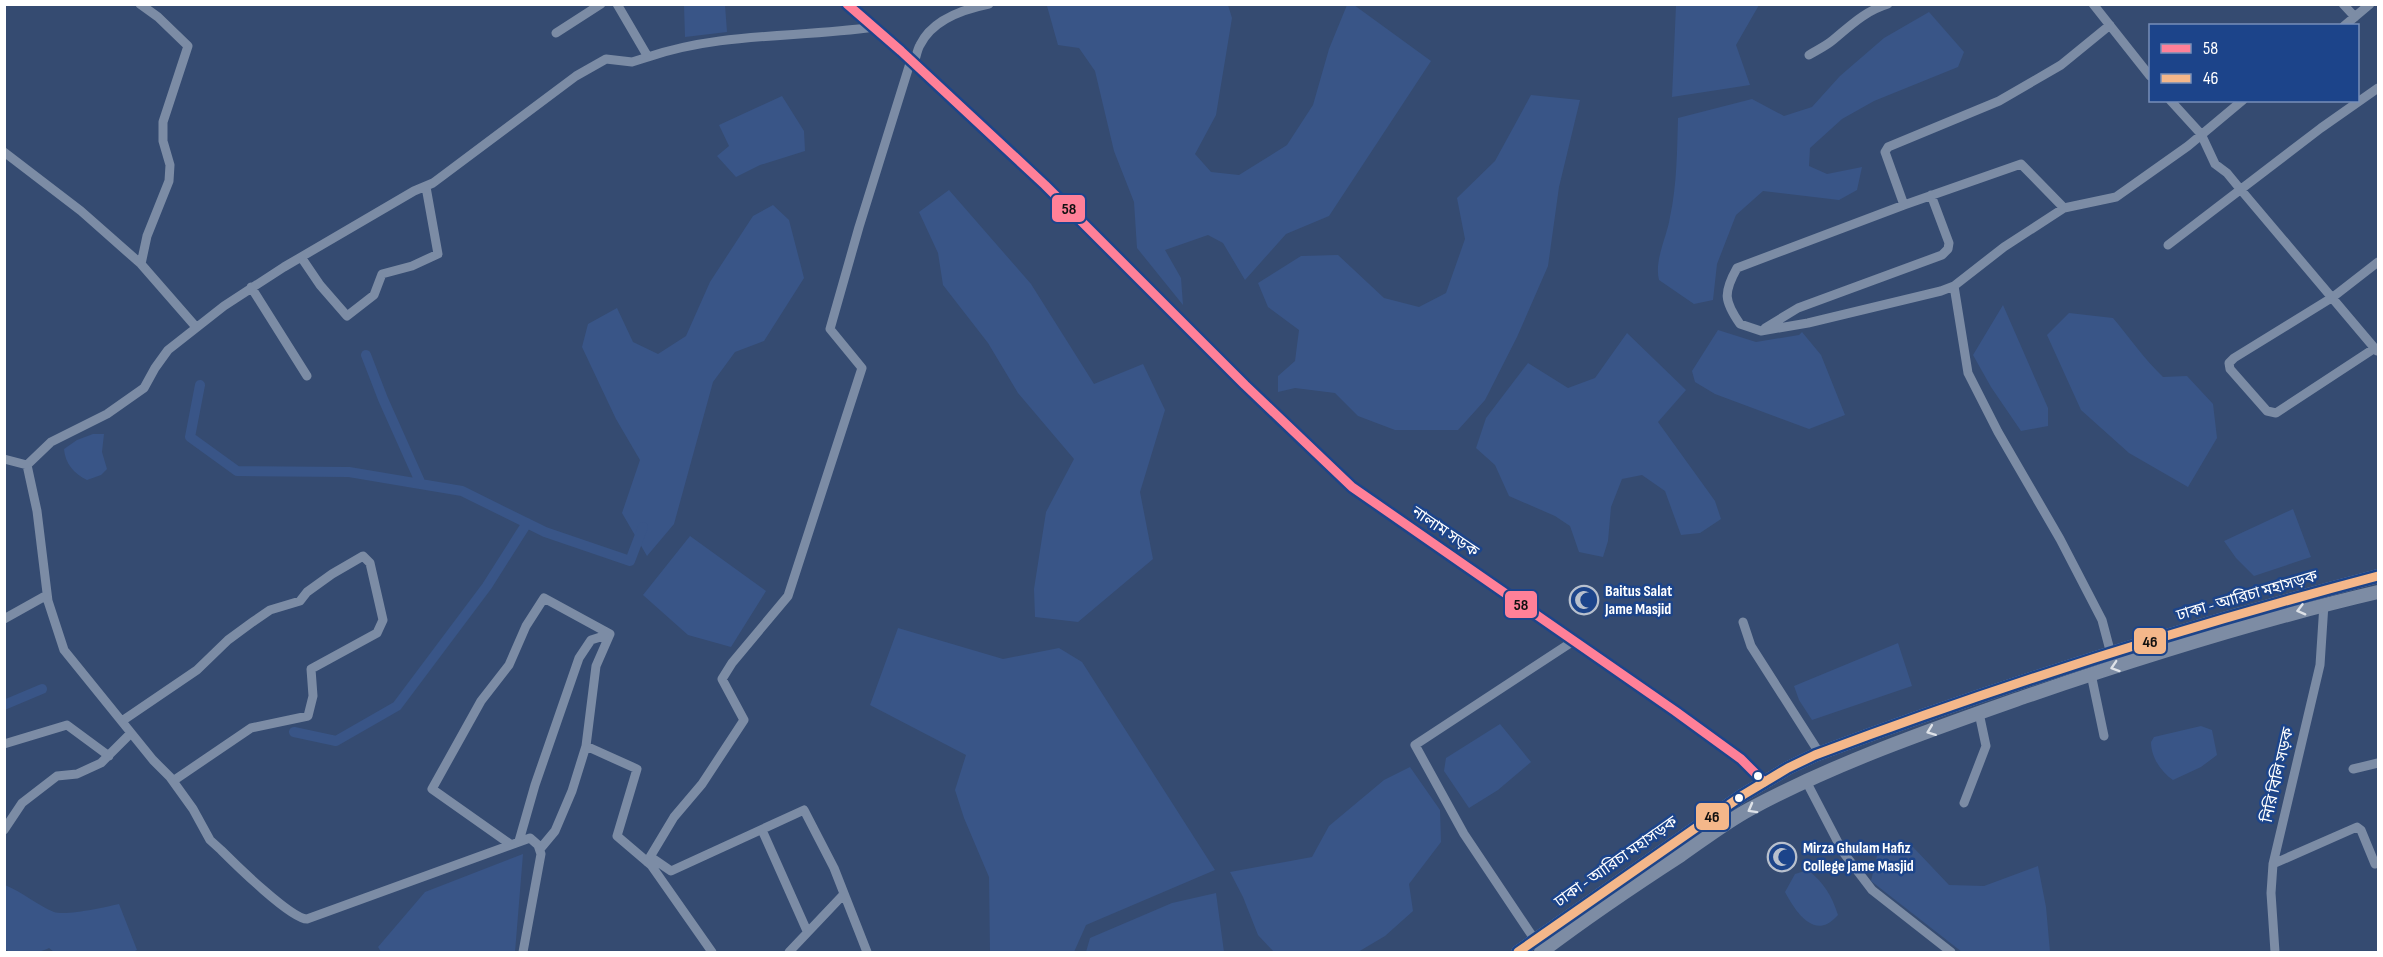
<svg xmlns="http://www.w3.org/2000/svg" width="2383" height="957" viewBox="0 0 2383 957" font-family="'Sofia Sans Condensed','Noto Sans Bengali',sans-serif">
<rect width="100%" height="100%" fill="#354b71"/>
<!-- water -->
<path fill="#395587" d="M1055,4L1228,5L1232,18L1216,115L1195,154L1211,172L1239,175L1287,145L1313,105L1329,49L1347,5H1354L1431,61L1329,216L1286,234L1245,280L1223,243L1208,235L1165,250L1181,278L1183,305L1137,248L1134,202L1114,151L1095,71L1079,48L1058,45L1047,6Z
M684,5H725L727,32L685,37Z
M1676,5H1759L1736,45L1750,85L1672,97Z
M1929,12L1964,52L1958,67L1874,101L1842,119L1810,148L1809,166L1827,174L1862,167L1857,190L1839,200L1763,191L1736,215L1717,264L1713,300L1694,304L1659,280C1654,260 1667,237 1670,217C1677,184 1677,151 1678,118L1752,99L1784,116L1812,107L1840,76L1884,38Z
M1531,95L1580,100L1559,187L1548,266L1517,337L1485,400L1458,430H1395L1358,416L1335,393L1295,388L1278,392V376L1295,361L1299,330L1268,307L1258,283L1301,256L1338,255L1384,298L1419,307L1446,293L1465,239L1457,198L1495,161Z
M782,96L804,131L805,151L760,165L736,177L717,156L729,146L719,125Z
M949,190L1031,284L1094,384L1143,364L1165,410L1140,492L1153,559L1078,622L1035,617L1034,589L1046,512L1074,459L1018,393L988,343L943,285L938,253L919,212Z
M773,205L789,220L804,278L764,341L735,352L713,382L674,524L647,556L622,513L640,460L616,419L582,347L588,324L617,308L633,342L658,354L686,336L710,282L753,216Z
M2003,305L2048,408V426L2021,431L1991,387L1973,355Z
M2069,313L2113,318C2130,338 2144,359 2163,377L2187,376L2213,404L2217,438L2188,487L2129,453L2081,410L2047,335Z
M1718,330L1756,342L1799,335L1802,332L1821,355L1845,415L1809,429L1715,394L1695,382L1692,371Z
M1627,333L1686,390L1658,422L1715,501L1721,519L1700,533L1681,535L1665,491L1642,475L1622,479L1611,507L1608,541L1603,557L1579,552L1570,526L1555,516L1509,496L1495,465L1476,448L1486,418L1528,363L1568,388L1595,378Z
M93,434H104L102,452L107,469L101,475L87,480C74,474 65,463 64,449L77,440Z
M2293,509L2311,557L2254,576L2236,558L2224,541Z
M690,536L766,591L731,647L688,635L643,595Z
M898,628L1003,659L1059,648L1082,662L1215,870L1086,925L1074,952H990L989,877L964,818L955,790L966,755L870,705Z
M1898,643L1912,686L1812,720L1799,700L1794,686Z
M1500,724L1531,762L1498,790L1469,808L1444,771L1446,758Z
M2201,726L2212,730L2217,755L2201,767L2173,780C2161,772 2151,757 2151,742L2154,737Z
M1410,767L1440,810L1441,842L1409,884L1413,911L1385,936L1358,952H1274L1258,935L1243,897L1230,872L1312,857L1329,826L1384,780Z
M1880,843L1913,847L1949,885L1984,886L2038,866L2046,907L2050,952H1962L1871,881Z
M523,854L515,952H381L378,947L425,892Z
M1808,870C1824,883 1832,896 1838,915C1835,918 1831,922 1827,924C1808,933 1792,905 1785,892L1795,874Z
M5,885C22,892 39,906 54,912C66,916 106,907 119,904L137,950L133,952H54L49,948C38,954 15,957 5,949Z
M1216,893L1224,952H1086L1090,938L1172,903Z"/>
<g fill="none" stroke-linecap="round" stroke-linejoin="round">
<!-- canal -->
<path stroke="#395587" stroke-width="10" d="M366,355L383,399L421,484
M200,385L190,437L237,471L349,472L462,491L545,532L630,561L643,527
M4,705L42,689
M294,732L336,741L397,706L487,586L527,523"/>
<!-- minor -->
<path stroke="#7c8ca5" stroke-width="9" d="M140,4L158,17L188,46L163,122V141L170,165L169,181L147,236L141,264
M617,4L648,57C721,32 798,38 874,27
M847,4L901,51L1045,185L1245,385L1352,487L1675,711L1741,759L1764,782
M2093,4L2150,76
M2343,4L2355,17
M2110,25L2061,65L1999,101L1888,147L1885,152L1904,205L2021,164L2064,208L2004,247L1954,286L1968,373L1998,432L2060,539L2102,620L2111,654
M2344,26L2370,4
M556,33L601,4
M1809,55C1817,50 1826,46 1833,40C1851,25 1865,11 1888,4
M914,63C916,58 917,50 920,45C932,20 964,9 989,4
M2170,100L2201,134L2215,164L2227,173L2241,190L2377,351
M4,152L81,211L141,264L196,327
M1904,205L1737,268C1723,293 1724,301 1740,324L1761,331L1808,323L1941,291L1954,286
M2064,208L2116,197L2188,146L2243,100
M2168,245L2321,128L2378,88
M301,257L320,285L347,316L374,295L382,274L412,266L438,254L426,187
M251,287L307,376
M1765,328L1798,308L1942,255L1948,249L1949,243L1931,195
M2375,348L2276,413L2267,411L2230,369L2229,363L2234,358L2333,297L2378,262
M4,459L27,465L37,511L48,601L64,650L153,760L170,777L193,809L210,840L221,850C235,864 291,919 307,919L530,838L538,845L541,854L523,952
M27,465L51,442L107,414L144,388L155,368L168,350L224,306L284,267L414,191L433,183L576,76L606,59L632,62L648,57
M4,619L47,595
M1743,622L1751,646L1820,754
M2091,674L2104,736
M122,721L197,670L228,640L254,621L270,610L300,601L307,592L332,574L363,556L370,563L383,620L377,633L311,669L313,696L308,716L251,728L173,781
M4,744L67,725L109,756
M586,746L637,769L617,836L651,865L655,860L671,871L804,810L834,868L867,952
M2353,769L2378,763
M1806,781L1843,852L1872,890L1951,952
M1964,803L1986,746L1979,713
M4,830L22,803L57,776L77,774L101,763L131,733
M762,830L807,931
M510,844L432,789L481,701L509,665L526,626L544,598L610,634L591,640L579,658L535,785L519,841
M540,849L555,831L572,791L586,746L596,666L610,634
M647,862L674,817L702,784L744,720L722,679L732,663L788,596L862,368L830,329L859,227L911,60
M2273,864L2357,827L2361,830L2375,864
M651,865L712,952
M1535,940L1464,834L1415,745L1575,640
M789,952L844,894
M2275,952L2271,893L2273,864L2320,665L2324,604"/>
<!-- highway -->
<path stroke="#7d8ca4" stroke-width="14" d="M1518,952L1743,795L1788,768L1815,755C1999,686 2188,626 2378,576
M1541,952C1586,918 1633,886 1681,855C1704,839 1726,822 1750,809C1835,763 1933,729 2024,697C2141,657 2258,620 2378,592"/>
<!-- bus-1 casing -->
<g stroke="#1c448a" stroke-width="14">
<path id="bus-1" d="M847,4L901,51L1045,185L1245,385L1352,487L1675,711L1741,759L1764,782"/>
</g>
<!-- bus-2 casing -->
<g stroke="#1c448a" stroke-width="14">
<path id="bus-2" d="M1518,952L1743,795L1788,768L1815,755C1999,686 2188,626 2378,576"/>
</g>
<!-- bus-1 -->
<use href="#bus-1" stroke="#ff8098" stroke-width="9"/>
<!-- bus-2 -->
<use href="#bus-2" stroke="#f4b78a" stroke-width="9"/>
</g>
<!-- one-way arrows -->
<defs><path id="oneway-chevron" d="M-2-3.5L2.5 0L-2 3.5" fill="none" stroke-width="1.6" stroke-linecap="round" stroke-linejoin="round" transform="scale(1.5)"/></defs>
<g stroke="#dee2e8">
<use href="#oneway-chevron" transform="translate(2301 610) rotate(165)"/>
<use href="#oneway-chevron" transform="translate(2115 667) rotate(162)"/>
<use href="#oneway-chevron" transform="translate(1931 731) rotate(159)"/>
<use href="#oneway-chevron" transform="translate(1752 809) rotate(151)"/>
</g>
<!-- icons -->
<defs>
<g id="mosque-ring" transform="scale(1.5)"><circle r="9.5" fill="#1c448a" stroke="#b8c0cd" stroke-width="1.5"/><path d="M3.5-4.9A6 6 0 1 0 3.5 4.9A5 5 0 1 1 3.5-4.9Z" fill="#b8c0cd"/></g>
</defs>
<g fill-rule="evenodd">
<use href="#mosque-ring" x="1584" y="600"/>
<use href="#mosque-ring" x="1782" y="857"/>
</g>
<!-- markers -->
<g fill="#fff" stroke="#1c448a" stroke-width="2">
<circle cx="1758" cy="776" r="5"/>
<circle cx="1739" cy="798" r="5"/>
</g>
<g text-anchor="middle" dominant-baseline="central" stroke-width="5" stroke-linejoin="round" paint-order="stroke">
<!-- street labels -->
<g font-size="16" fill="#fff" stroke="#1c448a">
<text transform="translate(1445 532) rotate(34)">নালাম সড়ক</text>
<text transform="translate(2247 596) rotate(-16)">ঢাকা - আরিচা মহাসড়ক</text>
<text transform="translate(2278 775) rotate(-77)">নিরি বিলি সড়ক</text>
<text transform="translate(1616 862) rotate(-35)">ঢাকা - আরিচা মহাসড়ক</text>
</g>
<!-- poi labels -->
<g font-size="16" font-weight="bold" fill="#fff" stroke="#1c448a" text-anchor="start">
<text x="1605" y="591">Baitus Salat<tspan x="1605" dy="18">Jame Masjid</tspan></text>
<text x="1803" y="848">Mirza Ghulam Hafiz<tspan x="1803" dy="18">College Jame Masjid</tspan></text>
</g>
</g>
<g stroke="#1c448a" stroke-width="2">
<rect x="1051" y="194" width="35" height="29" rx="6" fill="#ff8098"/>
<rect x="1504" y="590" width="34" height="29" rx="6" fill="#ff8098"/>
<rect x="2133" y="627" width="34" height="28" rx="6" fill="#f4b78a"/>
<rect x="1695" y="802" width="35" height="29" rx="6" fill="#f4b78a"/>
</g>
<g font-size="16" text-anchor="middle" font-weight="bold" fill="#111">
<text x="1069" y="214">58</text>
<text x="1521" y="610">58</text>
<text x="2150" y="647">46</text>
<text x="1712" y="822">46</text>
</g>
<!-- border -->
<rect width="2383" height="957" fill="none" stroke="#ffffff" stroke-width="12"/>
<!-- legend -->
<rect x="2149" y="24" width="210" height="78" fill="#1c448a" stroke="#778fb9" stroke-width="1.5"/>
<rect x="2161" y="44" width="30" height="9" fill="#ff8098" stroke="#778fb9" stroke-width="1.5"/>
<text x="2203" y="54" font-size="18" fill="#ffffff">58</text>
<rect x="2161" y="74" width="30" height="9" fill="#f4b78a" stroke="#778fb9" stroke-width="1.5"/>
<text x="2203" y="84" font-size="18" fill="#ffffff">46</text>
</svg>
